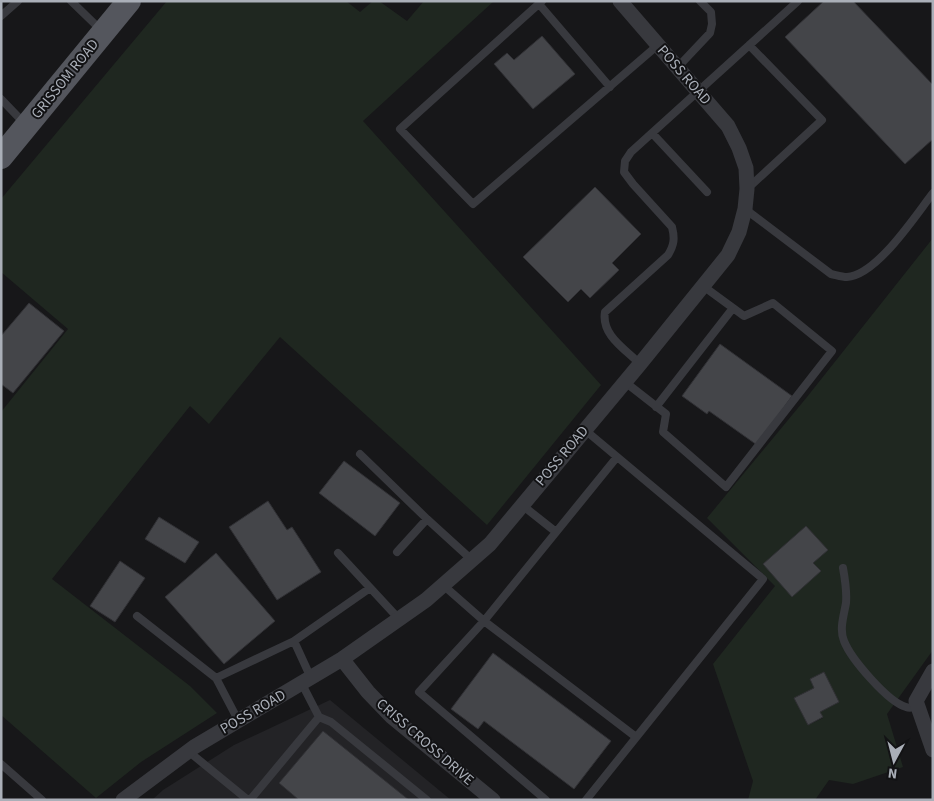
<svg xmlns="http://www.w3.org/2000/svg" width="934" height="801" viewBox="0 0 934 801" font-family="'Source Sans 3',sans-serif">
<rect width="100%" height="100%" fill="#171719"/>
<!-- built -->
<path fill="#232326" d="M330,700L451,800H152L163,790L234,745Z"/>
<!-- green -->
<path fill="#1f2720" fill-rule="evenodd" d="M167,1H346L360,12L373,1H379L407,21L424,1H494L363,121L601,385L487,525L280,337L209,424L190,406L52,579L190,686L217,713L141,762L96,798L1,715V412L68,329L1,272V199Z
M933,238V650L887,714L903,767L853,784L829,780L815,800H748L753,781L713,664L775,586L707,518L807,397ZM806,526L827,550L813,563L820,571L792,596L763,564ZM824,672L839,702L820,712L823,718L808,725L794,698L814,688L810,679Z"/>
<!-- building -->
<path fill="#444549" stroke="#313135" d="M824,1H853L933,85V139L905,164L785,37Z
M542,36L575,74L533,109L494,64L507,53L514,60Z
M595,187L641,234L612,263L619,270L590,298L581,289L568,302L523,257Z
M29,303L64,331L13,393L1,384V336Z
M720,344L792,396L757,445L709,411L707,414L682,396Z
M344,461L400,503L375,536L319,493Z
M268,501L287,530L292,527L321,572L277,600L229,527Z
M159,517L199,542L185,563L145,539Z
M806,526L828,550L813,563L821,571L792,597L763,564Z
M216,553L275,621L224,664L165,597Z
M120,561L145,578L115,622L90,606Z
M493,653L611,741L574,789L484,721L478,729L451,709Z
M824,672L839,702L820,712L823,717L808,725L794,698L814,688L810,679Z
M323,731L409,800H299L279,783Z"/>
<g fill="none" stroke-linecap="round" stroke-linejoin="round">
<!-- service -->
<path stroke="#38393e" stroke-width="8" d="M71,1L102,31
M542,1L400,129L473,204L658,45
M539,4L610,87
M1,16L18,1
M677,68L710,33L712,24L711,12L700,1
M1,99L24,123
M652,133L707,192
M747,189L822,120L749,45
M745,209L831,274C836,275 842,277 847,277C877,275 915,216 933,193
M640,364C625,349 601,335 605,312L668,255C674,245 675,239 672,227L633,184L624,172L625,161L631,152L652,133L798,1
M625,382L666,414L663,432L726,487L832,351L773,303L744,316L703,286
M656,407L733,308
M585,430L763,579L586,800
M360,454L427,519L472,560
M617,457L484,621L636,737
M522,505L556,532
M397,552L427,519
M338,553L399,619
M843,568C845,579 847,591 846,603C844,615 839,629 844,641C851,659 888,702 906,707C911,709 914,707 918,706
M443,585L484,621L419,692L546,800
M137,616L216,678L238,720
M294,641L311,678
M216,678L294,641L370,588
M319,717L331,722L427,800
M188,751L248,800
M1,764L42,800
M250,800L319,717L302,684"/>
<!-- minor -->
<path stroke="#38393e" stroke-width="15" d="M342,659L368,692L392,717L493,800
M933,671L916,701L933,750
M123,800L194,747L342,659L426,600L490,544L640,364L728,255L739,232L745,209L747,189L746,168L739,148L728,126L620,1"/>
<!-- primary -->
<path stroke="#54565d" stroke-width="24" d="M1,157L129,1"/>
</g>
<g text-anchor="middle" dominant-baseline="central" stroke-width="4" stroke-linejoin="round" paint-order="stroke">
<!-- street labels -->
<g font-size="15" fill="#aaafb8" stroke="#121214">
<text transform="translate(684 75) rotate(49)">POSS ROAD</text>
<text transform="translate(65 79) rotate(-51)">GRISSOM ROAD</text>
<text transform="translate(562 456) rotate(-50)">POSS ROAD</text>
<text transform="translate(253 712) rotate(-30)">POSS ROAD</text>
<text transform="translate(425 742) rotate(41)">CRISS CROSS DRIVE</text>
</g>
</g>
<!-- border -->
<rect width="934" height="801" fill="none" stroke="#aaafb8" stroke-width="5"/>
<!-- north arrow -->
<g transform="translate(894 761) rotate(187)" stroke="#121214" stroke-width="4" paint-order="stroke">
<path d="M0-4L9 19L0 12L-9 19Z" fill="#aaafb8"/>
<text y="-8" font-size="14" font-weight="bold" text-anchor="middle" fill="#aaafb8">N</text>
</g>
</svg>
